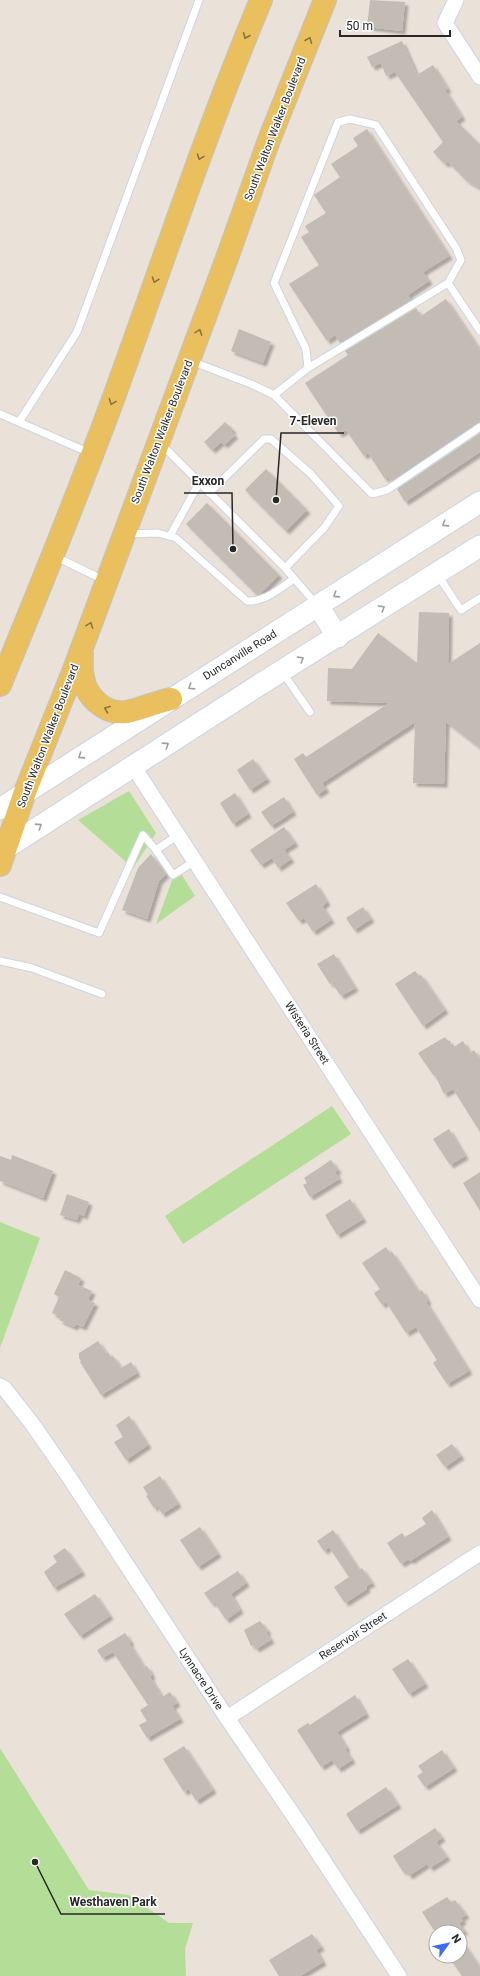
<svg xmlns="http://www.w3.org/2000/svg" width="480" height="1976" viewBox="0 0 480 1976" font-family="Roboto,sans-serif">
<defs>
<filter id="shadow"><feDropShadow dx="3.5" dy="3.5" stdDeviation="1" flood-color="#0004"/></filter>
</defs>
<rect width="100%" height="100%" fill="#eae1d9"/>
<!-- green -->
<path fill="#b4de97" d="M129,791L156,833L133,868L78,820Z
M177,867L195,896L156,924Z
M332,1106L351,1134L183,1244L165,1216Z
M0,1222L40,1238L0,1348Z
M0,1748L89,1890L129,1895L169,1923H193L185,1949L186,1976H0Z"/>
<!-- building -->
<path fill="#c2bcb5" filter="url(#shadow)" d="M370,0L405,2L402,31L367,27Z
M402,41L417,75L433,65L448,89L445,90L462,117L456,121L480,145V188L467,181L448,162L445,164L433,152L443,142L395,72L386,76L381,63L372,67L367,57Z
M367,129L449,256L423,272L429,281L408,295L411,300L340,343L335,335L327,341L289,284L319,265L301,237L309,232L305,226L326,213L314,195L340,177L331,164L358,146L353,138Z
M446,299L480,350V422L391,481L388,477L385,479L368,453L364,456L346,430L339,434L305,383L348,355L345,351L416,308L421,316Z
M239,329L271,342L263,363L231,351Z
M225,422L233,430L231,432L235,435L224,445L221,442L212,450L204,442Z
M480,433V452L405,502L397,489Z
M266,469L307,510L286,531L245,490Z
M207,503L279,575L260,594L257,595L186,524Z
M419,612L449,613L448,664L480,643V748L446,722L444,784L413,783L415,722L322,783L326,789L317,795L294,759L303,753L306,757L389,703L327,701L328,668L352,669L378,633L417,663Z
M253,759L267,779L250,790L237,770Z
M235,793L248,814L233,824L220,803Z
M284,797L293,812L271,826L261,812Z
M284,827L295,843L284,850L291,859L278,868L272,858L261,865L250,850Z
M151,854L166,874L159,881L147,919L122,910L138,868Z
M316,884L327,902L322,906L331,920L313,932L304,918L299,921L286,903Z
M363,907L371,919L354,930L346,918Z
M334,954L355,988L341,996L332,983L330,984L317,964Z
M415,971L419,976L421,975L445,1010L423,1026L395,984Z
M445,1037L448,1041H450L452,1048L463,1041L470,1053L474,1050L480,1059V1132L453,1089L444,1094L435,1075L434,1076L418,1053Z
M449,1129L465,1156L450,1165L433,1139Z
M12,1155L53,1171L43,1198L0,1181V1156L11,1160Z
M331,1160L338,1170L335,1172L339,1179L310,1197L303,1185L307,1183L304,1178Z
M480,1172V1211L463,1183Z
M67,1194L89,1202L84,1216L79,1214L77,1220L60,1215Z
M350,1199L363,1219L337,1235L325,1215Z
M386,1247L390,1253L392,1252L419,1292L422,1290L428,1301L426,1302L469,1371L447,1384L433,1363L437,1360L416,1327L406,1333L386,1302L382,1305L374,1293L380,1289L362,1263Z
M65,1270L81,1278L78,1285L92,1291L88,1300L95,1303L83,1327L76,1324L74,1327L59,1320L61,1317L52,1313L59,1297L54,1294Z
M98,1341L106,1353L108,1352L111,1357L113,1356L121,1368L131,1362L137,1373L101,1395L80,1362L81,1361L79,1358V1353Z
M129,1416L148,1445L126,1460L114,1442L123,1437L116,1425Z
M452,1444L461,1456L445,1467L436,1455Z
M160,1476L178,1504L162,1514L157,1506L154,1508L146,1496L148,1495L143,1487Z
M432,1510L448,1537L410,1561L409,1559L401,1564L387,1543L402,1533L405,1537L426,1524L422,1518Z
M200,1527L218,1554L198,1567L180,1540Z
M333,1530L359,1570L362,1568L372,1583L366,1586L367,1589L345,1603L334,1587L349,1577L329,1547L324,1551L317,1541Z
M65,1548L82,1572L54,1588L44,1572L57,1562L53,1556Z
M238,1571L246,1583L231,1594L240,1610L226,1620L214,1602L212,1604L204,1593Z
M95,1594L110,1616L80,1636L64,1614Z
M260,1621L268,1631L266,1632L271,1640L256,1649L253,1645L251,1646L244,1630Z
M125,1633L131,1642L129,1643L144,1667L147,1666L152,1675L150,1677L162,1697L170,1692L177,1703L172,1706L180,1719L147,1738L139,1725L147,1721L140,1710L148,1705L113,1652L102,1658L97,1650Z
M408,1659L425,1684L409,1694L392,1669Z
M355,1695L366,1714L337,1732L347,1748L345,1749L352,1760L338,1769L332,1760L321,1767L297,1730L308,1723L310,1725Z
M184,1746L213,1790L196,1801L189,1789L184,1792L163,1759Z
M442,1750L454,1768L425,1787L417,1776L423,1772L418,1766Z
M386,1787L398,1805L357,1831L346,1814Z
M435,1828L442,1838L436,1842L447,1857L430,1868L427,1864L409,1876L405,1870L403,1872L393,1856Z
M447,1897L451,1902L455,1900L466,1915L461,1918L463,1921L459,1923L465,1932H435L422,1912Z
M312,1934L321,1947L316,1950L323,1962L300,1976H279L269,1960Z
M460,1938L480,1968V1976H462L448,1956H460Z"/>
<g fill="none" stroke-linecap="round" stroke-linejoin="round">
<!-- service casing -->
<g stroke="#cfd3e0" stroke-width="9">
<path id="service" d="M191,361L251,384L274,395L372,494L387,490L480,427
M308,368L448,283
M274,395L308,368L306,349L274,283L338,122L350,119L376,125L456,248L461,260L448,283L480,331
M0,414L90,453
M19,422L77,332L199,0
M162,445L285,568L317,605
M209,493L264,439H271L311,474L339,506L324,528L285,568
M128,534L158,533L176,538L247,601C266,602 280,588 294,579
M170,536L199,483
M54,556L104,580
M437,574L461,610L480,598
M283,673L310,712
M156,850L173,875L195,861
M0,897L99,933L143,835L156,850L178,835
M0,961L32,968L102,994"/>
</g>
<!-- minor casing -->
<g stroke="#cfd3e0" stroke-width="17">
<path id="minor" d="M456,0L445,23L480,77
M133,766L480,1300
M0,1386L5,1389L33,1425L69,1477L227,1718L300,1825L399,1976
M227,1718L480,1553"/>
</g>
<!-- secondary casing -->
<g stroke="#cfd3e0" stroke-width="23">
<path id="secondary" d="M318,606L338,637
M0,809L480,502
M0,852L256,687L480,546"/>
</g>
<!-- primary casing -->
<g stroke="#c3c3c3" stroke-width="24">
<path id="primary" d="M82,655C82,662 81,670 83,677C86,697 105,715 127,712C141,709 157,702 171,699
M0,685C40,588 79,492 115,394C163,262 207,129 261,0
M0,865L25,792L73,672L227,258L269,140L325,0"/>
</g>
<!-- service -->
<use href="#service" stroke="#fff" stroke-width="7"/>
<!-- minor -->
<use href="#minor" stroke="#fff" stroke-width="15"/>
<!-- secondary -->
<use href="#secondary" stroke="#fff" stroke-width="21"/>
<!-- primary -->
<use href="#primary" stroke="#eac05e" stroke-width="22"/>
</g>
<!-- one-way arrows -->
<defs><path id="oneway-chevron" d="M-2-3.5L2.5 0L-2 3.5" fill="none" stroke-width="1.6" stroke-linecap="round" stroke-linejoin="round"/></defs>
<g stroke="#887442">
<use href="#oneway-chevron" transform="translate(246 36) rotate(113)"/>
<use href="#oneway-chevron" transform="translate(309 40) rotate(-68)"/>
<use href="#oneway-chevron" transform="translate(200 157) rotate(110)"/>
<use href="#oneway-chevron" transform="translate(155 280) rotate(109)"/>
<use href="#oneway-chevron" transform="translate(199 332) rotate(-70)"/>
<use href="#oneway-chevron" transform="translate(112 402) rotate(111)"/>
<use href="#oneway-chevron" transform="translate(90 625) rotate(-70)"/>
<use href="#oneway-chevron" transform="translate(107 709) rotate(-159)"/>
</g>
<g stroke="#9e9e9e">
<use href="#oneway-chevron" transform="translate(445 524) rotate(147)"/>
<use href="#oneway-chevron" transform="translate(336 595) rotate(147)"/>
<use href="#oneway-chevron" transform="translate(382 608) rotate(-32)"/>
<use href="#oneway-chevron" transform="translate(301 659) rotate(-32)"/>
<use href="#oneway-chevron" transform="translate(191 687) rotate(148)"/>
<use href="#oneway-chevron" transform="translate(166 745) rotate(-33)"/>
<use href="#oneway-chevron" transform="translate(81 756) rotate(147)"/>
<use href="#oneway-chevron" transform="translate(39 826) rotate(-33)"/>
</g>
<g text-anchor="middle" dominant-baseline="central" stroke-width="3" stroke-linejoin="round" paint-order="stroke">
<!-- street labels -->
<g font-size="11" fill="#272727" stroke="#fff">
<text transform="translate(275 129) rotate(-69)">South Walton Walker Boulevard</text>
<text transform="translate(162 432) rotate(-69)">South Walton Walker Boulevard</text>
<text transform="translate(240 655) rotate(-32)">Duncanville Road</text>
<text transform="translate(48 736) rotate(-69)">South Walton Walker Boulevard</text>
<text transform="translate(307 1033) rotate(57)">Wisteria Street</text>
<text transform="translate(353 1636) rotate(-33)">Reservoir Street</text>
<text transform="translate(201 1679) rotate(57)">Lynnacre Drive</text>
</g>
</g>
<!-- callouts -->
<path fill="none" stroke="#272727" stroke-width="1.5" d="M276 500L281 433H344M233 549L232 493H184M35 1862L61 1914H165"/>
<g fill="#272727" stroke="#fff" stroke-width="1.5">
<circle cx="276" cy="500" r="4"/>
<circle cx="233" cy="549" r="4"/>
<circle cx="35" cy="1862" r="4"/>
</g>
<g font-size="12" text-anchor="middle" font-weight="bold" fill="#272727" stroke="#fff" stroke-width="3" stroke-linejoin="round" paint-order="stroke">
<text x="313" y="425">7-Eleven</text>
<text x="208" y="485">Exxon</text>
<text x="113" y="1906">Westhaven Park</text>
</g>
<!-- north arrow -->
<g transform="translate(448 1944) rotate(57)"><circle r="19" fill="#ffffff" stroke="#a9a9a9"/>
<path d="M0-3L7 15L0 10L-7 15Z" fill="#3f6cf1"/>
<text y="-6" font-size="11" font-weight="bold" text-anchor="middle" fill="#272727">N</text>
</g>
<!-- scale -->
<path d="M340 30v6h110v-6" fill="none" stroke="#272727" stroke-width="2"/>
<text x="346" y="30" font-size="12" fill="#272727" stroke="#ffffff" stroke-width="3" paint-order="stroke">50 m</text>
</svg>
